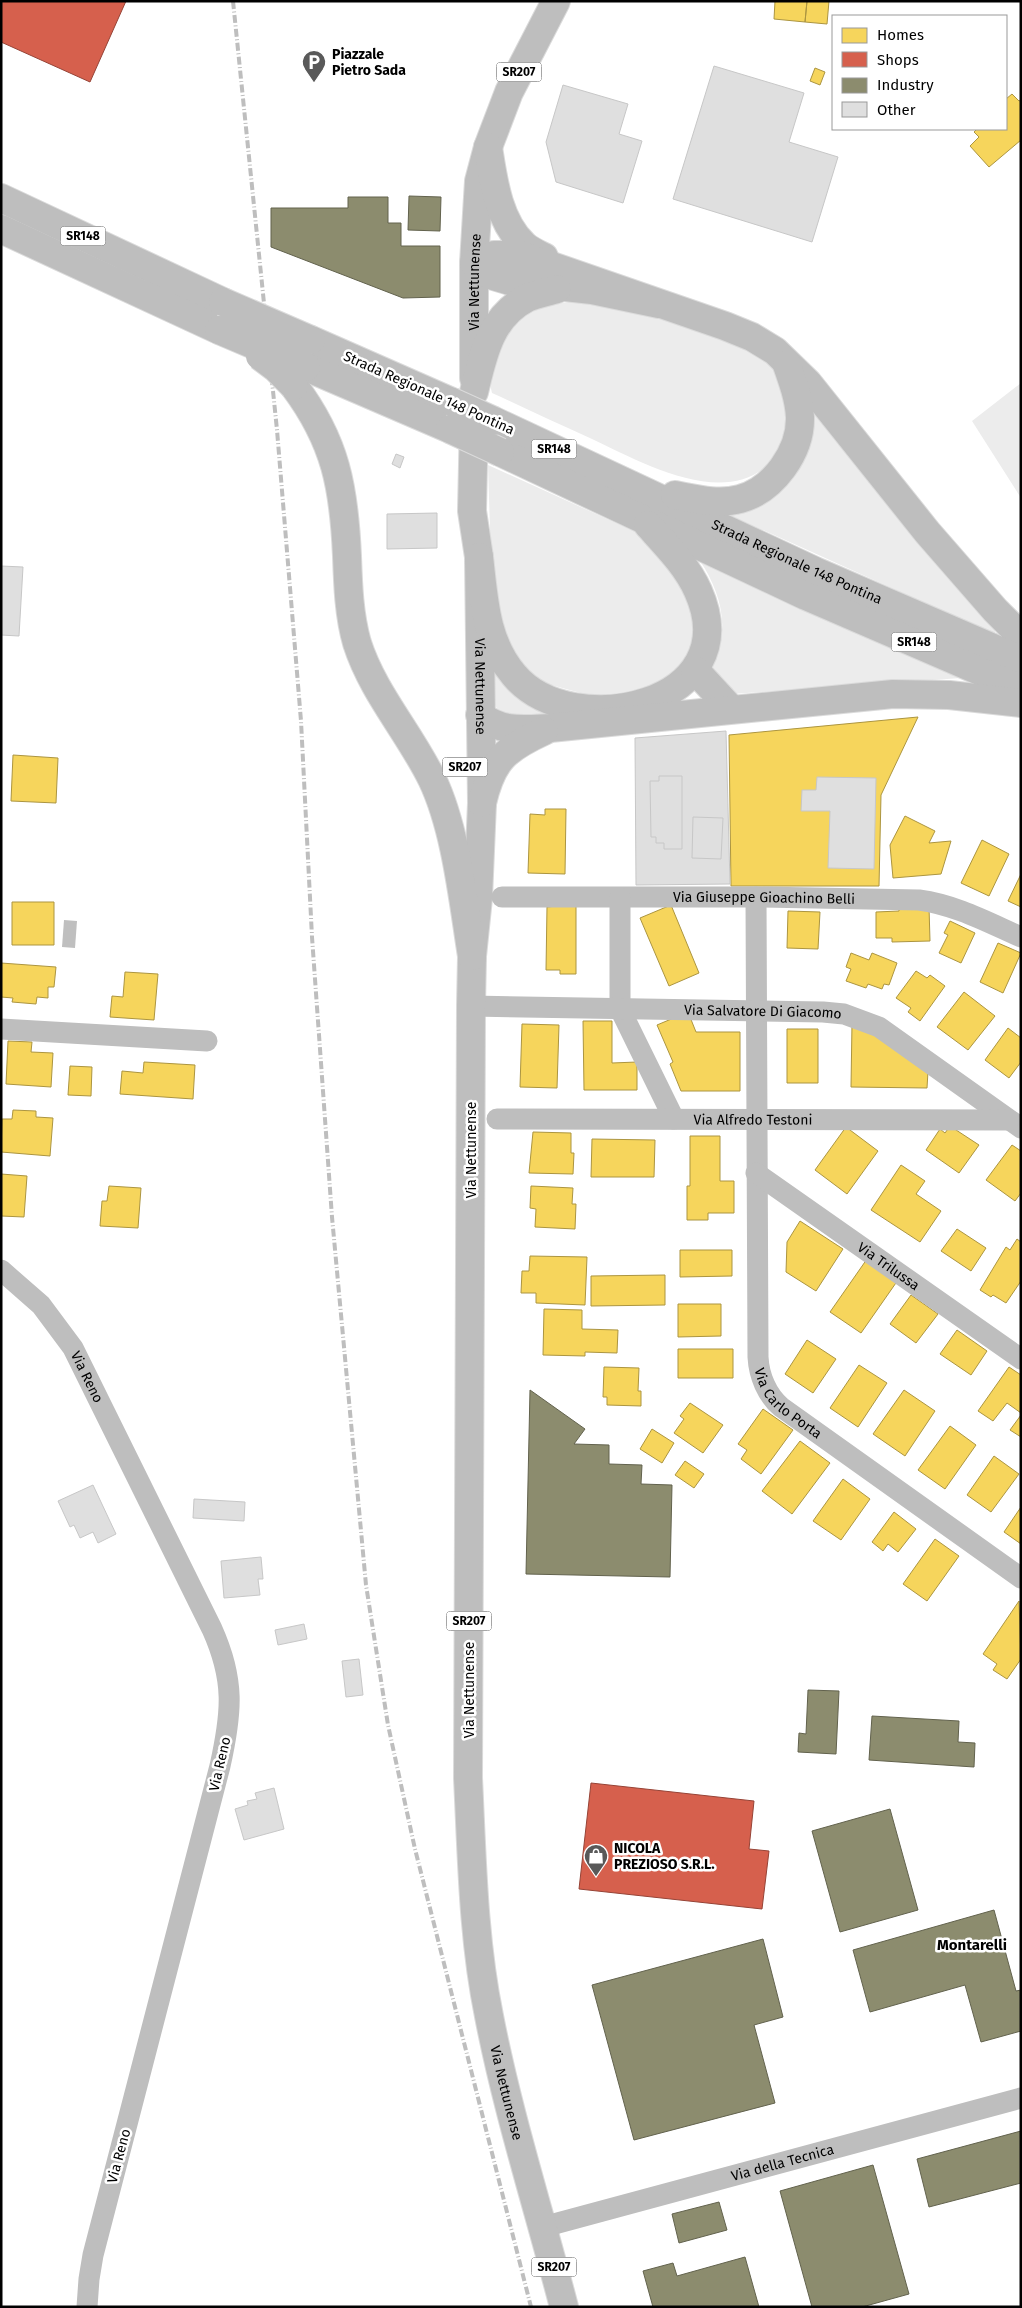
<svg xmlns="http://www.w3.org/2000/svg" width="1022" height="2308" viewBox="0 0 1022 2308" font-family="'Fira Sans',sans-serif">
<rect width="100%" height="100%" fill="#fff"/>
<!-- green -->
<path fill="#ececec" d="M576,301L614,304L729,339L775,366L792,413C788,426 784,445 776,456C731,514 641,462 592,439C558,424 525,408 492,393L488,376L498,340L524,315L549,305Z
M1021,383V498L972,421Z
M814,413L996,629L994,634L714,508L796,472L805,459L810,447Z
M488,465L638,533L684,576L698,644L666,682L619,695H588L544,683L513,656L492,593Z
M700,561L961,678L732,694L710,665C714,657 719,648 721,639C726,612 715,583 700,561Z
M490,649L573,716C556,716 500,724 494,703C490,686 491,666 490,649Z"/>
<!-- water -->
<path fill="#bfbfbf" d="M64,920L77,921L75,948L62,947Z"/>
<!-- homes -->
<path fill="#f6d55c" stroke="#ac9540" d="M775,1H807L805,22L774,19Z
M807,1H829L827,24L805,22Z
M815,68L825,72L820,85L810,81Z
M1012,94L1019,101L1021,100V140L989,167L970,146L979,137L974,132L977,129H1006V99Z
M918,717L881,795L879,886H731L729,735Z
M13,755L58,758L56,803L11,801Z
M545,809H566L565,874L528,873L530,814L545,815Z
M905,816L935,831L929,843L951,841L941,874L893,878L890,845Z
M982,840L1009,854L989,896L961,883Z
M1021,874V907L1008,901Z
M12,902H54V945H12Z
M576,904V974H560V970H546L547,907Z
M671,905L699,973L669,986L640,918Z
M929,907L930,941L892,942V938H876V912L899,911V908Z
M788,911L820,912L818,949L787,948Z
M950,921L975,933L961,963L939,953L948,935L944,933Z
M998,943L1021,953L1003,993L980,982Z
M851,953L869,960L872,953L897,963L889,985L884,984L882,989L868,984L866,988L846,981L851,969L846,967Z
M1,963L56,967L54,987H48V998L37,997L36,1004L12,1002L13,998L1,997Z
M916,971L927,978L930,975L945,986L920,1021L908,1012L911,1008L896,998Z
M125,972L158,974L154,1020L110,1017L112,996L123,997Z
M964,992L995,1016L968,1050L937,1027Z
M688,1012L696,1032H740V1091H681L670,1064L673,1062L657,1025Z
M583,1021H612V1063L637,1062V1090H584Z
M852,1023H859L928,1071L927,1088L851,1087Z
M522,1024L559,1025L557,1088L520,1087Z
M1008,1028L1021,1038V1062L1009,1078L985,1060Z
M787,1029H818V1083H787Z
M8,1041L32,1042L31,1052L53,1053L51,1087L6,1084Z
M144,1062L195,1065L193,1099L120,1094L122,1071L143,1073Z
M70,1066L92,1067L91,1096L68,1095Z
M13,1110L36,1111V1117L53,1118L50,1156L1,1152L2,1119H12Z
M950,1126L979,1145L959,1173L926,1150L940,1129L945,1133Z
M846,1127L878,1151L847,1194L815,1170Z
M533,1132L571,1133V1153H574L573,1174L529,1173Z
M690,1136H720V1181H734V1213H708V1220H687V1186H690Z
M592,1139L655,1140L654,1177H591Z
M1012,1145L1021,1151V1193L1015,1201L986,1180Z
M901,1165L925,1181L916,1194L941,1211L920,1242L871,1210Z
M1,1174L27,1176L24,1217L1,1216Z
M109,1186L141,1188L138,1228L100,1226L102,1201H107Z
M531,1186L573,1188L572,1204H576L575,1229L535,1227L536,1209L530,1208Z
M800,1221L843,1249L816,1291L786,1272L787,1242Z
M957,1229L986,1248L971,1271L941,1251Z
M1017,1239L1021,1242V1281L1006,1303L993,1295L991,1297L980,1290L1006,1247L1010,1250Z
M680,1250H732V1276L680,1277Z
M530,1256L587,1257L585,1305L536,1303V1293H521L522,1271H529Z
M867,1259L898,1280L861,1333L830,1312Z
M665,1275V1305L591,1306V1276Z
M911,1295L938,1314L916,1343L890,1324Z
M678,1304H721V1336L678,1337Z
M544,1309L582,1310V1329L618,1330L617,1353L585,1352V1356L543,1355Z
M957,1330L987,1351L971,1375L940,1354Z
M807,1340L836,1359L813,1393L785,1374Z
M678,1349H733V1378H678Z
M859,1365L887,1383L858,1427L830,1408Z
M604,1367L639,1368L638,1391H641V1406L607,1405V1397H603Z
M1009,1367L1021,1375V1413L1007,1403L993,1421L978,1411Z
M904,1390L935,1411L905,1456L873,1434Z
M690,1403L723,1425L703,1453L674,1433L684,1419L680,1416Z
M763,1409L793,1430L761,1474L741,1459L747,1450L738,1444Z
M1021,1415V1437L1010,1430Z
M950,1426L976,1445L945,1489L918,1470Z
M652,1429L674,1443L662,1463L640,1449Z
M800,1441L830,1463L792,1514L762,1491Z
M994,1456L1019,1474L991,1512L967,1495Z
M685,1461L704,1474L694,1488L675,1475Z
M843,1479L870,1499L841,1540L813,1521Z
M1021,1507V1544L1004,1532Z
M894,1512L916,1529L898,1552L888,1544L883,1551L872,1542Z
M935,1539L959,1556L927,1601L903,1584Z
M1019,1601L1021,1659L1007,1679L993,1670L997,1664L983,1654Z"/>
<!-- shops -->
<path fill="#d6604d" stroke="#964336" d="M1,1H126L90,82L1,42Z
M591,1783L754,1801L749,1849L769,1851L762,1909L579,1889Z"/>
<!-- industry -->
<path fill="#8c8c6e" stroke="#62624d" d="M409,196L441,197L440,231L408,230Z
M348,197H388V223H401V246H440V297L403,298L271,247V208H348Z
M530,1390L585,1429L574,1444L609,1445V1464L642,1465L641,1484L672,1485L670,1577L526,1574Z
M808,1690L839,1691L836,1754L798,1752L799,1733L806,1734Z
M872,1716L959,1721L958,1742L975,1743L974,1767L869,1760Z
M890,1809L918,1910L840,1932L812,1831Z
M994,1910L1016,1991L1021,1990V2031L981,2042L965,1985L870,2012L853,1950Z
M763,1939L783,2017L754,2025L775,2103L634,2140L592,1985Z
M1021,2131V2183L929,2207L917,2159Z
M873,2165L909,2294L862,2307H812L780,2191Z
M719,2202L727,2230L679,2243L672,2214Z
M745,2257L759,2307H653L643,2271L673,2263L677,2276Z"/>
<!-- building -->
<path fill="#dfdfdf" stroke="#c7c7c7" d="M714,66L804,93L789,142L838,157L812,242L673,199Z
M563,85L628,104L619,134L642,141L623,203L556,182L546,142Z
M396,454L404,457L400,468L392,464Z
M437,513V548L387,549V514Z
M1,566L23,567L19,636L1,635Z
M726,731L730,884L636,885L635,738Z
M659,776H682V849H664V843H656V837H651L650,781H659Z
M817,777L876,778L874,869L828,868L830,811H801L802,790H816Z
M693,817L723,818L721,859L692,858Z
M93,1485L116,1534L98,1543L93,1532L80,1538L74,1525L70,1527L58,1501Z
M194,1499L245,1502L244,1521L193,1518Z
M261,1557L263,1579H258L260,1595L224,1598L221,1561Z
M304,1624L307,1639L278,1645L275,1630Z
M359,1659L363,1695L346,1697L342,1661Z
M274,1788L284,1829L244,1840L235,1809L248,1805L247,1801L257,1799L255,1793Z"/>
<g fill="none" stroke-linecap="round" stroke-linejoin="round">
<!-- primary casing -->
<g stroke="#dbdbdb" stroke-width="30">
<g id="primary">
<path id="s8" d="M474,378V263L479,181L488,147L509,92L556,1"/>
<path id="s9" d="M474,418L472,511L479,557L482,803L478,898L472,956L471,1006L468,1778C472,1858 473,1938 489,2016C508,2114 539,2210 564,2307"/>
</g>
</g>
<!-- trunk casing -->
<g stroke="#dbdbdb" stroke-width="30">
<g id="trunk">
<path d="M488,147C493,179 498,221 524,245C529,250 538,254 544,257"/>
<path d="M1,198L223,302"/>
<path d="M1,229L219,330"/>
<path d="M659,304L592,290L510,281L490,275L474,263L494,255H520L725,326L752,337L775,351L808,383L927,532L995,610L1021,636"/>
<path d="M311,340L452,402"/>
<path d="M306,367L450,429"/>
<path d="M294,386C336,442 344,488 347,556C348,585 349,615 357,643C373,693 409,732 432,779C456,829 463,900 472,956"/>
<path d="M474,392C483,355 490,317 527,298C536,294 548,292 557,289"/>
<path id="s10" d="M494,421L815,571L1021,660"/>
<path d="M500,452L806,596L1021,689"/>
<path d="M675,495C696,499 718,505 740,499C773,490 801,452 800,417C799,399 793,382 787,365"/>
<path d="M479,557C484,599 485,641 514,675C572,744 749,705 698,591C687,566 666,545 648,525"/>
<path d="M695,670L731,709"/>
<path d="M480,715C501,733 525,729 550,728L893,694L949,695L1021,703"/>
<path d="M482,803C492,760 505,749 544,731"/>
</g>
</g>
<!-- minor -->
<g stroke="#bebebe" stroke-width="21">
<path id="s1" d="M502,897H756L919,900C956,905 987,922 1021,937"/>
<path id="s2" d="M756,897L758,1357C759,1376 767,1395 781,1407L1021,1578"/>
<path d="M620,898V1009L674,1119"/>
<path id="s3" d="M471,1006L823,1012L844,1014L879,1027L1021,1128"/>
<path d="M1,1029L207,1041"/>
<path id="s4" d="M497,1119L1009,1120"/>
<path id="s5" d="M756,1173L1021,1359"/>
<path id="s6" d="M1,1270L41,1305L73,1348L212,1629C235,1680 232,1712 220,1766L93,2255L89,2279L87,2307"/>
<path id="s7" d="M543,2227L1021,2098"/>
</g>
<!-- primary -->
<use href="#primary" stroke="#bebebe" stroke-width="28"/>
<!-- trunk -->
<use href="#trunk" stroke="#bebebe" stroke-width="28"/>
<!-- rail -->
<path stroke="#bebebe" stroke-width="4" stroke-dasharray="8 2.5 1 2.5" stroke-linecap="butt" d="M233,1L277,430L301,721L312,937L332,1217L366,1585L388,1725L415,1849L531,2307"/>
<!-- trunk-bridge casing -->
<g stroke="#dbdbdb" stroke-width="30" stroke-linecap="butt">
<path id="trunk-bridge" d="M223,302L311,340
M219,330L306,367
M260,356L276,368L294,386
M452,402L494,421
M450,429L500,452"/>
</g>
<!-- trunk-bridge -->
<use href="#trunk-bridge" stroke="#bebebe" stroke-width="28"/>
</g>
<!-- icons -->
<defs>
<g id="parking-pin" transform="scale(1.25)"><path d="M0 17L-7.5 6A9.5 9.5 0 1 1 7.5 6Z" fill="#595959" stroke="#fff"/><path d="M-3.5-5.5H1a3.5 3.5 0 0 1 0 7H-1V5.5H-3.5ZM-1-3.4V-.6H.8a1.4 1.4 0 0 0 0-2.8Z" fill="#fff"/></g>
<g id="shop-pin" transform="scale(1.25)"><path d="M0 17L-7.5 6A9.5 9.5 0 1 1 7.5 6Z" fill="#595959" stroke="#fff"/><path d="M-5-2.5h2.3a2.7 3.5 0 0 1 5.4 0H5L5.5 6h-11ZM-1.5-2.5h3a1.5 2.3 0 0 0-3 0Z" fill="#fff"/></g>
</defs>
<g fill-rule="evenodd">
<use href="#parking-pin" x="314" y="62"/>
<use href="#shop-pin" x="596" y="1856"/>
</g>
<g text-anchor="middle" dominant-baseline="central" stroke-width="5" stroke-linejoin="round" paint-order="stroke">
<!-- shield labels -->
<g fill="#fff" stroke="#4c4c4c" stroke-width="1">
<rect x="496.5" y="62.5" width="45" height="19" rx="4"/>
<rect x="60.5" y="226.5" width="45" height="19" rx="4"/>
<rect x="531.5" y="439.5" width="45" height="19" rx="4"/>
<rect x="891.5" y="632.5" width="45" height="19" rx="4"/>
<rect x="442.5" y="757.5" width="45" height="19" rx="4"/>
<rect x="446.5" y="1611.5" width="45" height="19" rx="4"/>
<rect x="531.5" y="2257.5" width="45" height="19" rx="4"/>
</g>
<g font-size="12" font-weight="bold" fill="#000">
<text x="519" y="72">SR207</text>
<text x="83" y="236">SR148</text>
<text x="554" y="449">SR148</text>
<text x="914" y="642">SR148</text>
<text x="465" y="767">SR207</text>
<text x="469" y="1621">SR207</text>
<text x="554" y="2267">SR207</text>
</g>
<!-- poi labels -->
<g font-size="14" font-weight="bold" fill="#000" stroke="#fff" text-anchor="start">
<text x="332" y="54">Piazzale<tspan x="332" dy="16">Pietro Sada</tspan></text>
<text x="614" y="1848">NICOLA<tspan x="614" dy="16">PREZIOSO S.R.L.</tspan></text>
</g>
<!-- street labels -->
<g font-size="14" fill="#000" stroke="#fff">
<text stroke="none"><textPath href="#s8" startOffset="96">Via Nettunense</textPath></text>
<text transform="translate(429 393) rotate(24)">Strada Regionale 148 Pontina</text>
<text stroke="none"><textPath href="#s10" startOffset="334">Strada Regionale 148 Pontina</textPath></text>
<text stroke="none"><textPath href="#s9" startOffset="269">Via Nettunense</textPath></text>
<text stroke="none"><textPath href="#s1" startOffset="262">Via Giuseppe Gioachino Belli</textPath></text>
<text stroke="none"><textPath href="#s3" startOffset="292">Via Salvatore Di Giacomo</textPath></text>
<text stroke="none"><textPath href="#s4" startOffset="256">Via Alfredo Testoni</textPath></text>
<text transform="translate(471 1150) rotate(-90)">Via Nettunense</text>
<text stroke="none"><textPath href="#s5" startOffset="162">Via Trilussa</textPath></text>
<text stroke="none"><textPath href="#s6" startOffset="139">Via Reno</textPath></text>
<text stroke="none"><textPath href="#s2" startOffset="518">Via Carlo Porta</textPath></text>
<text transform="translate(469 1690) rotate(-90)">Via Nettunense</text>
<text transform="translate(220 1764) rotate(-77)">Via Reno</text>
<text stroke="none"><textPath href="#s9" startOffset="1679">Via Nettunense</textPath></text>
<text transform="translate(119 2156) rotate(-75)">Via Reno</text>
<text stroke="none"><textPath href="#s7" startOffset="248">Via della Tecnica</textPath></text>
</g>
<!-- neighbourhood labels -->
<g font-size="15" font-weight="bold" fill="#000" stroke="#fff">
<text x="972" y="1945">Montarelli</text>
</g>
</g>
<!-- border -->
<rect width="1022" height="2308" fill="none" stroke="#000000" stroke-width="5"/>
<!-- legend -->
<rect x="832" y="15" width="175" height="115" fill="#ffffff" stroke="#999999"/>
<rect x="842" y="28" width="25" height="15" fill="#f6d55c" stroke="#999999"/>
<text x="877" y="40" font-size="15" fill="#000000">Homes</text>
<rect x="842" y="52" width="25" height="15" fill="#d6604d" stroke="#999999"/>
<text x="877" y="65" font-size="15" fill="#000000">Shops</text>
<rect x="842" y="78" width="25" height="15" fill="#8c8c6e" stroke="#999999"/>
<text x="877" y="90" font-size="15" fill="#000000">Industry</text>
<rect x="842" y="102" width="25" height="15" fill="#dfdfdf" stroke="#999999"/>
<text x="877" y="115" font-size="15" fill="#000000">Other</text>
</svg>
